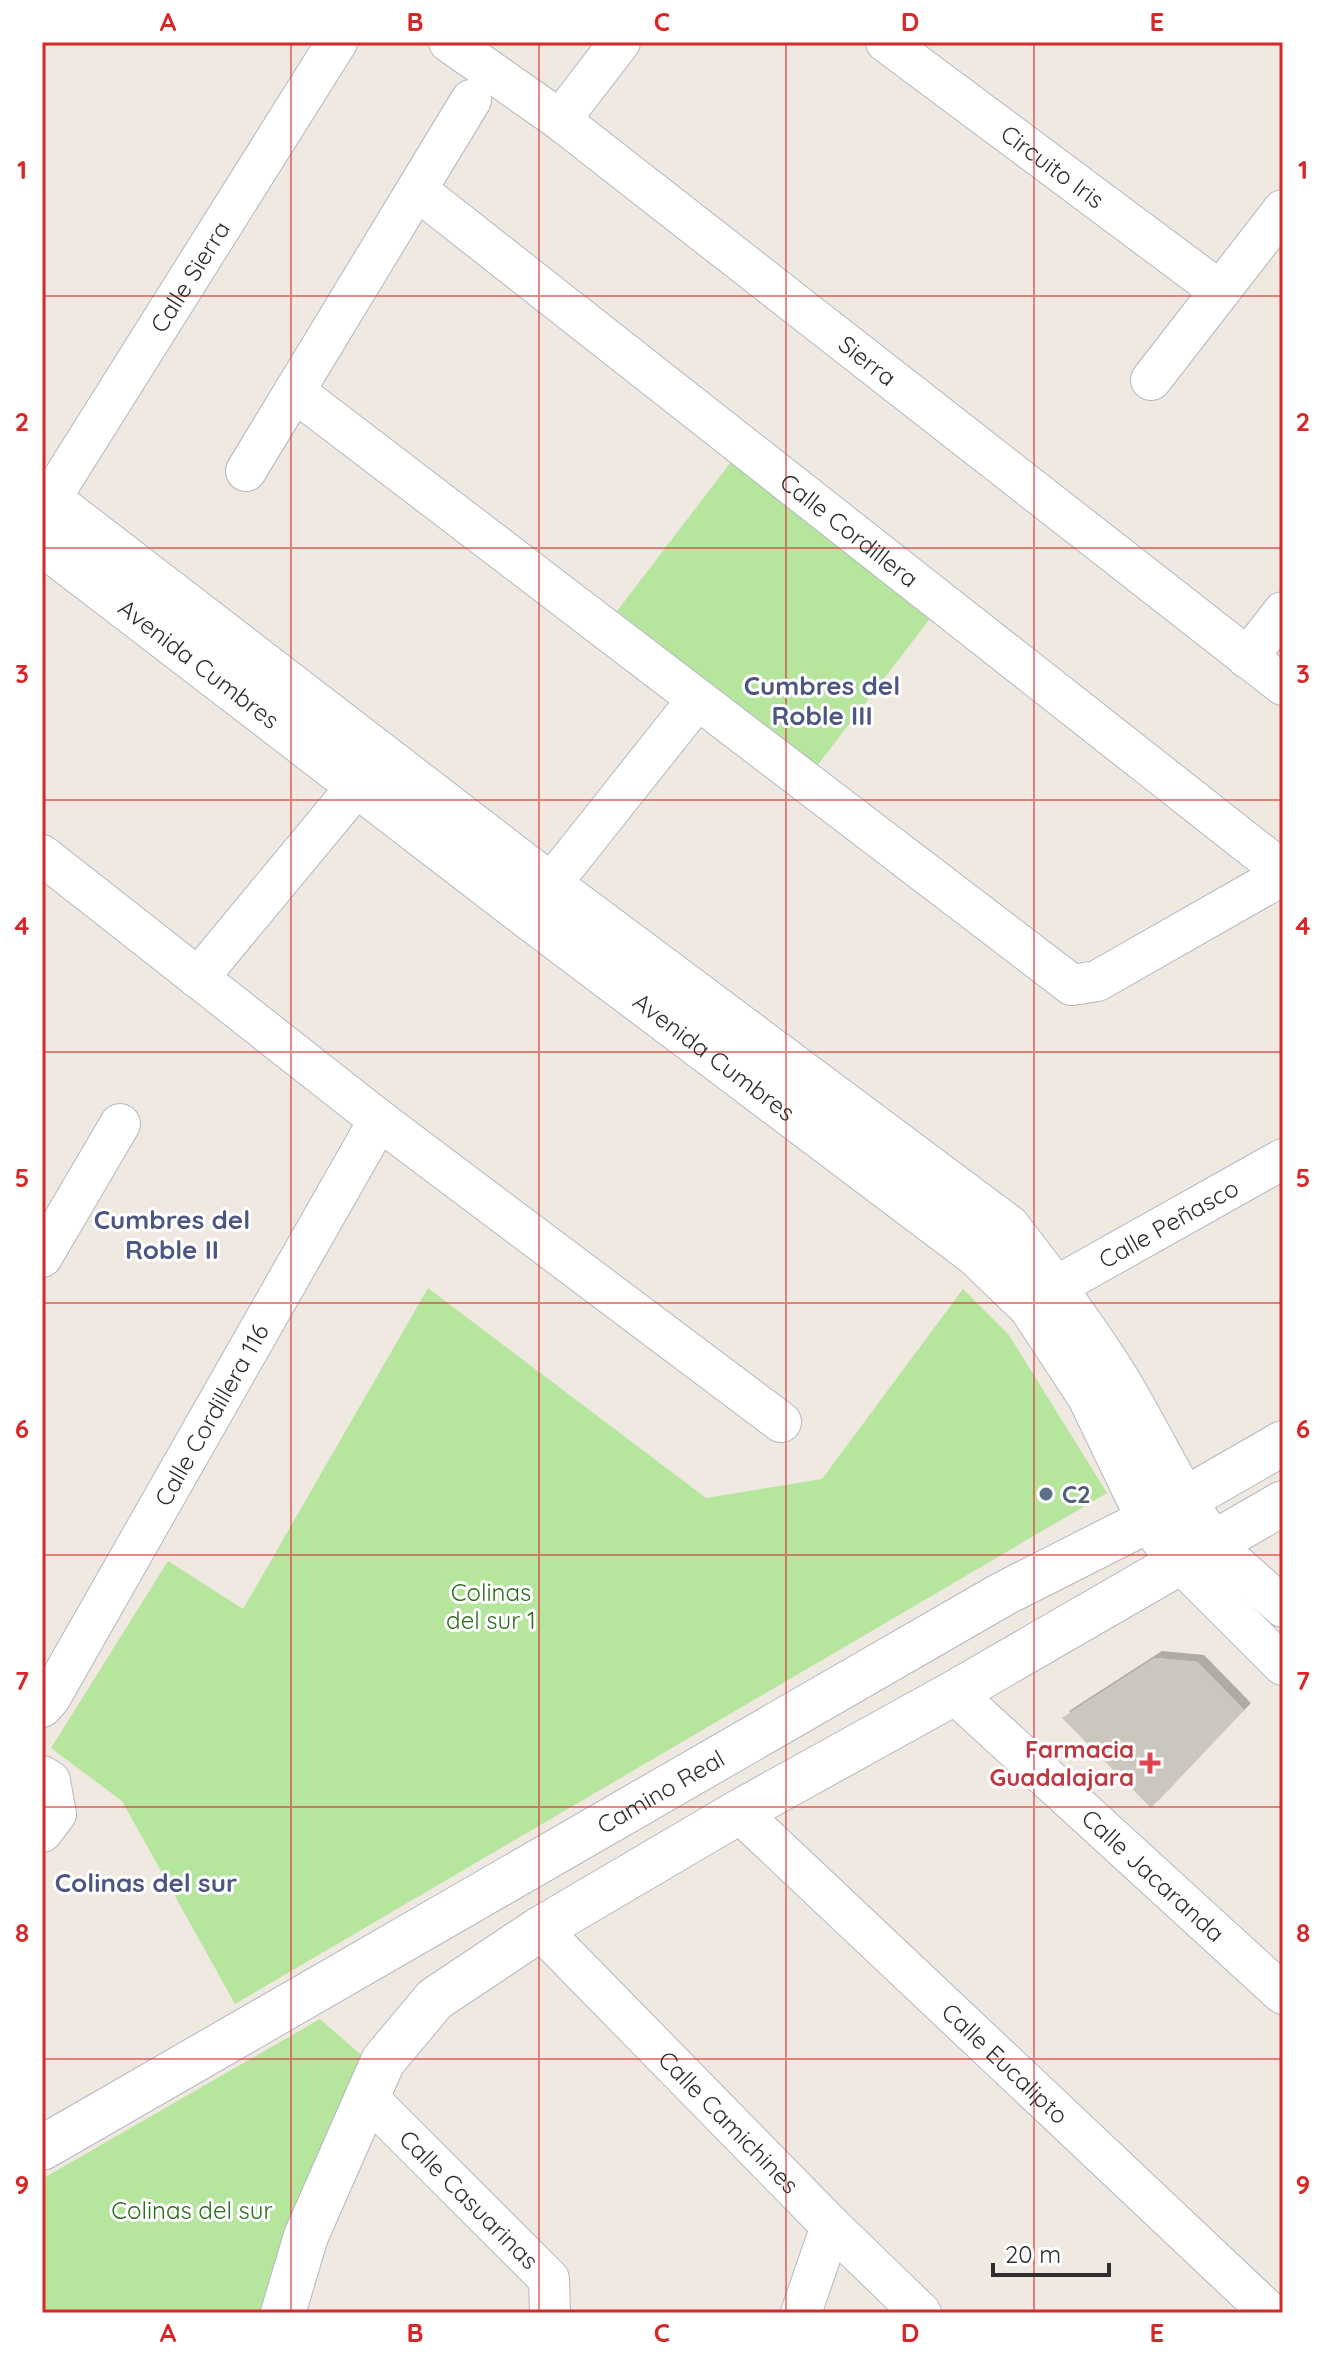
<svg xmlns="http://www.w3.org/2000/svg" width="1325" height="2355" viewBox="0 0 1325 2355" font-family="Quicksand,sans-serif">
<defs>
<filter id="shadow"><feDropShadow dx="7" dy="-7" stdDeviation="0" flood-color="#0004"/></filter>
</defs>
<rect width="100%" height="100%" fill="#efe9e1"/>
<!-- green -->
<path fill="#b6e59e" d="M731,462L932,616L817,766L617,611Z
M428,1288L706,1498L822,1479L963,1289L1009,1335L1107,1493L235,2004L122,1801L51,1748L168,1561L243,1609Z
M320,2019L366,2059L263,2313H42V2179Z"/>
<!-- building -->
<path fill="#cbc7bf" filter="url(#shadow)" d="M1155,1658L1197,1662L1244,1710L1151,1808L1062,1718Z"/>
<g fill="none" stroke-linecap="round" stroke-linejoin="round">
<!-- minor casing -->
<g stroke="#b4b7c1" stroke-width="42">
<g id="minor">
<path id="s1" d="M449,42L560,120L1283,685"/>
<path id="s2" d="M886,42L1220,291"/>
<path d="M560,120L620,42"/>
<path id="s3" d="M417,190L1283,871"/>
<path d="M1151,380L1283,210"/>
<path d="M294,391L1072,985L1097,981L1283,875"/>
<path d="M246,471L471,100"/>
<path id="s4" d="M42,512L337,42"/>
<path d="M1247,658L1283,612"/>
<path d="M42,855L379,1120L781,1422"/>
<path d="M532,911L550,885L697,700"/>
<path d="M198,978L357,786"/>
<path d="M42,1257L120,1124"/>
<path id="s5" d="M1055,1287L1283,1159"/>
<path d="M1212,1543L1283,1607"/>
<path d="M1181,1563L1283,1665"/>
<path id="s6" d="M954,1693L1283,1994"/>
<path id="s7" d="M42,1707L50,1698L379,1120"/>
<path d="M42,1776L50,1781L56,1814L42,1832"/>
<path id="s8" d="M739,1812L1270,2313"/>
<path id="s9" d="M540,1929L831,2226L921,2313"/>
<path id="s10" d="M366,2096L549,2279L550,2313"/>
<path d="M801,2313L831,2226"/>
</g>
</g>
<!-- tertiary casing -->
<g stroke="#b4b7c1" stroke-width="46">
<g id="tertiary">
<path d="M42,494L550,885L1008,1227C1046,1276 1083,1325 1116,1378C1149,1432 1175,1490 1212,1543"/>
<path id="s11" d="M42,543L529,917L976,1254L1031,1307L1090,1397L1149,1520L1181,1563"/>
<path id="s12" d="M42,2148L1003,1594L1149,1520L1283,1443"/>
<path d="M283,2313L306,2236L383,2061L435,1999L540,1929L739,1812L954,1693L1283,1503"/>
</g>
</g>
<!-- minor -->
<use href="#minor" stroke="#fff" stroke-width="40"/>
<!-- tertiary -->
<use href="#tertiary" stroke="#fff" stroke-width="44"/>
</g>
<!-- grid -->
<path fill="none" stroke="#d62828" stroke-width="2" stroke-opacity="0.55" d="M291,42V2313M539,42V2313M786,42V2313M1034,42V2313M42,296H1283M42,548H1283M42,800H1283M42,1052H1283M42,1303H1283M42,1555H1283M42,1807H1283M42,2059H1283"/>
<!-- markers -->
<circle fill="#5c6f8a" stroke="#fff" stroke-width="3" cx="1046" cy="1494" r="8"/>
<path fill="#e0444e" stroke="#fff" stroke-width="3" d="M1146 1751h8v8h8v8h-8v8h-8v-8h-8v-8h8z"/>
<g text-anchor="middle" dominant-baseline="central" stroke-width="6" stroke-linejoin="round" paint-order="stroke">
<!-- street labels -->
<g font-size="24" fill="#2e2e2e" stroke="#fff">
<text stroke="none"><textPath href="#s2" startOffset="208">Circuito Iris</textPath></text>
<text stroke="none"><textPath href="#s4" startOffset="278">Calle Sierra</textPath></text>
<text stroke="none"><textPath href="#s1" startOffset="526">Sierra</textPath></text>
<text stroke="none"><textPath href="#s3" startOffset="550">Calle Cordillera</textPath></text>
<text stroke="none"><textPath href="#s11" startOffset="198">Avenida Cumbres</textPath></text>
<text stroke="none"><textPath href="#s11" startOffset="846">Avenida Cumbres</textPath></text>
<text stroke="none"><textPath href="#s5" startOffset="130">Calle Peñasco</textPath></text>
<text stroke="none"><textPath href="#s7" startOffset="338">Calle Cordillera 116</textPath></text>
<text stroke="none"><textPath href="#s12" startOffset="714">Camino Real</textPath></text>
<text stroke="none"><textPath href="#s6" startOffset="270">Calle Jacaranda</textPath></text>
<text stroke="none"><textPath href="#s8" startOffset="366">Calle Eucalipto</textPath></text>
<text stroke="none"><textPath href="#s9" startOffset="270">Calle Camichines</textPath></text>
<text stroke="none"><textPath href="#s10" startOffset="146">Calle Casuarinas</textPath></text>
</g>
<!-- service labels -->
<g font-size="24" font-weight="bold" fill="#4e5e75" stroke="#fff" text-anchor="start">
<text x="1062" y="1494">C2</text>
</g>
<!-- park labels -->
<g font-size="24" fill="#2c6e1b" stroke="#fff">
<text x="491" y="1592">Colinas<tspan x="491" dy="28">del sur 1</tspan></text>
<text x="192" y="2210">Colinas del sur</text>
</g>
<!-- health labels -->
<g font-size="24" font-weight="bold" fill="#be3a42" stroke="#fff" text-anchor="end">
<text x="1134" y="1749">Farmacia<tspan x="1134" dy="28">Guadalajara</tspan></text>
</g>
<!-- neighbourhood labels -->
<g font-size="26" font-weight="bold" fill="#4d5680" stroke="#fff">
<text x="822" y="685">Cumbres del<tspan x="822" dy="30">Roble III</tspan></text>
<text x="172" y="1219">Cumbres del<tspan x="172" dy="30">Roble II</tspan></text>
<text x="146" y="1882">Colinas del sur</text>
</g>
</g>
<!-- border -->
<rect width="1325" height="2355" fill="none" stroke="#ffffff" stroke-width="88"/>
<!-- scale -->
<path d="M993 2263v12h116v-12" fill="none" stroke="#2e2e2e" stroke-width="4"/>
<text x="1005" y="2263" font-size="24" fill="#2e2e2e" stroke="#ffffff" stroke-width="6" paint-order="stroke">20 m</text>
<rect x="44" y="44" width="1237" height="2267" fill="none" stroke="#d62828" stroke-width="3"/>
<g font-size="26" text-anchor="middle" font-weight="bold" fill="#d62828">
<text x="168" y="31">A</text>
<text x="415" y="31">B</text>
<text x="662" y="31">C</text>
<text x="910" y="31">D</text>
<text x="1157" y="31">E</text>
<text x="22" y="179">1</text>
<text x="1303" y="179">1</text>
<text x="22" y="431">2</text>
<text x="1303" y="431">2</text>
<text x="22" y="683">3</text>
<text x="1303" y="683">3</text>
<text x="22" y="935">4</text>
<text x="1303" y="935">4</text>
<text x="22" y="1187">5</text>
<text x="1303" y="1187">5</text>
<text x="22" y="1438">6</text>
<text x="1303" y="1438">6</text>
<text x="22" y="1690">7</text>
<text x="1303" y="1690">7</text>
<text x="22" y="1942">8</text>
<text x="1303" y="1942">8</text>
<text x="22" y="2194">9</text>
<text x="1303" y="2194">9</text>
<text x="168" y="2342">A</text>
<text x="415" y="2342">B</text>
<text x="662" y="2342">C</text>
<text x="910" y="2342">D</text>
<text x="1157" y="2342">E</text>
</g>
</svg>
